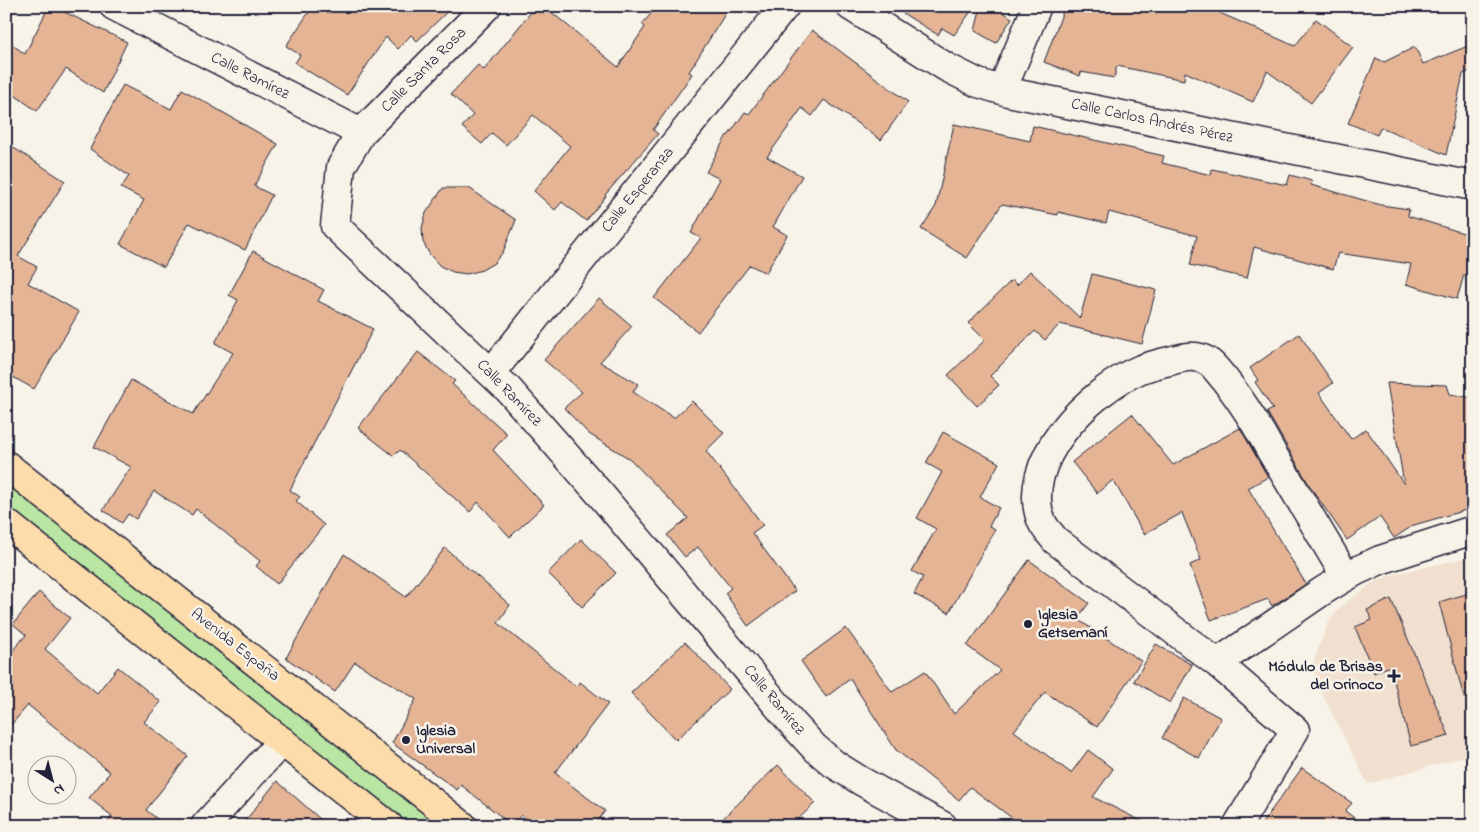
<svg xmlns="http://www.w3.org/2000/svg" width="1479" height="832" viewBox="0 0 1479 832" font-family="'Indie Flower',sans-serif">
<rect width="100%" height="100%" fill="#f7f3e8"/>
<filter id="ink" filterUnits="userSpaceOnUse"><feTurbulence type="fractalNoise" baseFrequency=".02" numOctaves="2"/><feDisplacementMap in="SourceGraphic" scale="10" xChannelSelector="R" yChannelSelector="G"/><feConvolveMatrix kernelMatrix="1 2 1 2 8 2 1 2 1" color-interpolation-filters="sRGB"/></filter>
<g filter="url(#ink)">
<!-- built -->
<path fill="#f1e0cf" d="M1473,556V754L1368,784L1316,682L1314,669L1315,657L1328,623L1341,606L1371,584L1391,575Z"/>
<!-- green -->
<path fill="#b9e6a3" stroke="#6e846f" d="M6,482L441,826H411L6,506Z"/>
<!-- building -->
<path fill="#e4b495" stroke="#22223b" d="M49,6H52L127,42L103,93L66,69L37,111L6,89V40L25,54Z
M313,6H453L417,41L411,35L398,49L386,37L347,95L295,63L300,55L286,46Z
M536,6H544L618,67L645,27L642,24L658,6H730L689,72L692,74L653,130L658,134L605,195L606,196L586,221L562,202L555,210L534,191L570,146L533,115L506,145L492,133L482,144L462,127L473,115L451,94L478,65L484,70Z
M891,6H975L954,35L942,28L938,35Z
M981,6H994L1012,18L996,43L975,31Z
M1065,6H1204L1295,46L1316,19L1353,47L1311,103L1267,71L1253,102L1185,72L1184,80L1117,66L1114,78L1081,72L1080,76L1044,62Z
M812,30L908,102L881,140L824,100L812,116L802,108L767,157L802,176L773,227L787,235L766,273L750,265L698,332L654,298L701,238L691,233L720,179L706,172L727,135L728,136L745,112L749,114Z
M1473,44V70L1463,74L1446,155L1381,127L1377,135L1348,123L1376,58L1384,62L1415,47L1423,64Z
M123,85L171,109L182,89L278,144L254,186L272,195L245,250L189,223L164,267L120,244L144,200L121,188L129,176L90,149Z
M954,124L1030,141L1033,126L1164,156L1162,163L1211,175L1212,169L1287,185L1290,175L1312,181L1311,185L1381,205L1409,209L1408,216L1473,236V278L1464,275L1457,299L1406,284L1411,264L1338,253L1333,269L1254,247L1247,278L1190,265L1197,236L1109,212L1106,223L1058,212V215L1002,204L967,258L921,229L936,206Z
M6,143L65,181L18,256L37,267L28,283L79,312L34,389L6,373Z
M443,188H469L516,220L503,252L494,263L482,270L467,274L453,272L440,266L430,255L423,242L422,228L426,213Z
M253,251L324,290L318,301L373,329L290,490L300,497L296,501L324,525L277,584L256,566L260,561L196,509L192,515L154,491L136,519L128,514L122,523L103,510L131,467L94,447L131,380L193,414L233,353L215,343L238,300L229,295Z
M1030,271L1080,318L1092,274L1156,290L1142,344L1060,324L1045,340L1035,331L990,376L999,385L977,406L948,375L985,340L968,323L1012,280L1017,285Z
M599,298L632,326L600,362L638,384L633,392L674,418L692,401L724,433L706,451L763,525L752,533L795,591L748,626L725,593L731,588L698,547L685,557L667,535L688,518L630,459L589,434L564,408L582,392L544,360Z
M1299,334L1333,383L1319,393L1351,439L1366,429L1404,484L1387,383L1447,385L1450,394L1473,398V508L1414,525L1394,538L1380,517L1347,540L1311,488L1267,412L1273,409L1255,382L1258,380L1250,368Z
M418,352L455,381L452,384L507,434L493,450L544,505L510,537L478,502L470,512L400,450L394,456L358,428Z
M1132,414L1173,465L1240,428L1268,477L1248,488L1306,584L1272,606L1268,599L1211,620L1190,565L1201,560L1182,513L1144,534L1113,480L1097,493L1072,462Z
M943,432L999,463L980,497L999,508L989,526L995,529L949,613L914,594L923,577L912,571L936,529L917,518L942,472L926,463Z
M581,539L616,573L582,607L548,573Z
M445,548L510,605L498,623L577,687L580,682L608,704L555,773L605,811L594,826H535L521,815L513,826L461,785L457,790L392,743L416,699L355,662L335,692L286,658L344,554L406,597Z
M1029,560L1089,603L1077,619L1141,661L1097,727L1045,692L1014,731L1071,773L1088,750L1113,769L1093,797L1151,826H1023L970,787L959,800L896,750L850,679L826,697L801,661L846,628L892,692L925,671L954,714L1000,670L967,646Z
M39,592L70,618L45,649L97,693L118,667L161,702L144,722L188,756L146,810L166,826H105L112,816L89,798L110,772L28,705L6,731V658L26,635L13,624Z
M1473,592V697L1464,698L1439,602Z
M1391,599L1449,736L1411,746L1390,666L1374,673L1355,627L1372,620L1367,610Z
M685,642L730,689L676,740L631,693Z
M1156,644L1192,665L1170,703L1134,681Z
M1184,698L1221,718L1199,758L1162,738Z
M778,765L815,803L791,826H715Z
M1302,768L1352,803L1345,811L1365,826H1260Z
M277,781L328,826H241Z"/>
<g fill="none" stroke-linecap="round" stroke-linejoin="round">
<!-- minor casing -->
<g stroke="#22223b" stroke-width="31">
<path id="minor" d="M114,6L361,133
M487,6L361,133L341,167L335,226L508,389L601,495L793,724L814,747L834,764L861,781L943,826
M850,6L946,67L978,83L1008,92L1473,186
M1002,90L1037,6
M491,373L785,6
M1217,663L1324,590L1356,571L1380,560L1473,530
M205,826L282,741
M1237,826L1295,730L1217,663L1055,540C1051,534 1045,529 1042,522C1017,463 1090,390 1141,369C1150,366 1160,363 1170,361C1183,357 1197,353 1210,363C1215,367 1220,374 1225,380C1243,402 1258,427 1272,453C1297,494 1321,535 1346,577"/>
</g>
<!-- major casing -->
<g stroke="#22223b" stroke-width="31">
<path id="major" d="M6,465L463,826
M6,523L389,826"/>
</g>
<!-- minor -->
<use href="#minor" stroke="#f7f3e8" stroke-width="28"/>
<!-- major -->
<use href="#major" stroke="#fddcac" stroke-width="28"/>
</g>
</g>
<!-- markers -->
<g fill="#22223b" stroke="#f7f3e8" stroke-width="2">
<circle cx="1028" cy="624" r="5"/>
<path d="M1391.5 668.5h5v5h5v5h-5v5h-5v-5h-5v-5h5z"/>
<circle cx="406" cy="740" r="5"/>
</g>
<g text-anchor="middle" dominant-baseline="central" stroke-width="5" stroke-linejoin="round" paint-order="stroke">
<!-- street labels -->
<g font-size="16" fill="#22223b" stroke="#f7f3e8">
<text transform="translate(424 70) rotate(-45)">Calle Santa Rosa</text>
<text transform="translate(250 76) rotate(27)">Calle Ramírez</text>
<text transform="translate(1152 121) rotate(12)">Calle Carlos Andrés Pérez</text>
<text transform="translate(638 190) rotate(-51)">Calle Esperanza</text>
<text transform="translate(509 393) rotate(46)">Calle Ramírez</text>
<text transform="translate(235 645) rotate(38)">Avenida España</text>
<text transform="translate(774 700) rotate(50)">Calle Ramírez</text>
</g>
<!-- poi labels -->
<g font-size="16" font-weight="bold" fill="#22223b" stroke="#f7f3e8" text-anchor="start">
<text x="1038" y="615">Iglesia<tspan x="1038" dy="18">Getsemaní</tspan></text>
<text x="1383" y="667" text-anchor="end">Módulo de Brisas<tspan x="1383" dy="18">del Orinoco</tspan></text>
<text x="416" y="731">Iglesia<tspan x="416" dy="18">Universal</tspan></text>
</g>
</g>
<!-- margin -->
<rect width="1479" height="832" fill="none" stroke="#f7f3e8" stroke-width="25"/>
<rect x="12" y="12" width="1454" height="807" fill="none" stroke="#22223b" stroke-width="2" filter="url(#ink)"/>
<!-- north arrow -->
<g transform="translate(52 780) rotate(144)"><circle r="24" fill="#f7f3e8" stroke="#a29fa3"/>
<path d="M0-4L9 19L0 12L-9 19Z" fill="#22223b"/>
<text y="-8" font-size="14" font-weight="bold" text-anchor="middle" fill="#22223b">N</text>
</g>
</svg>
